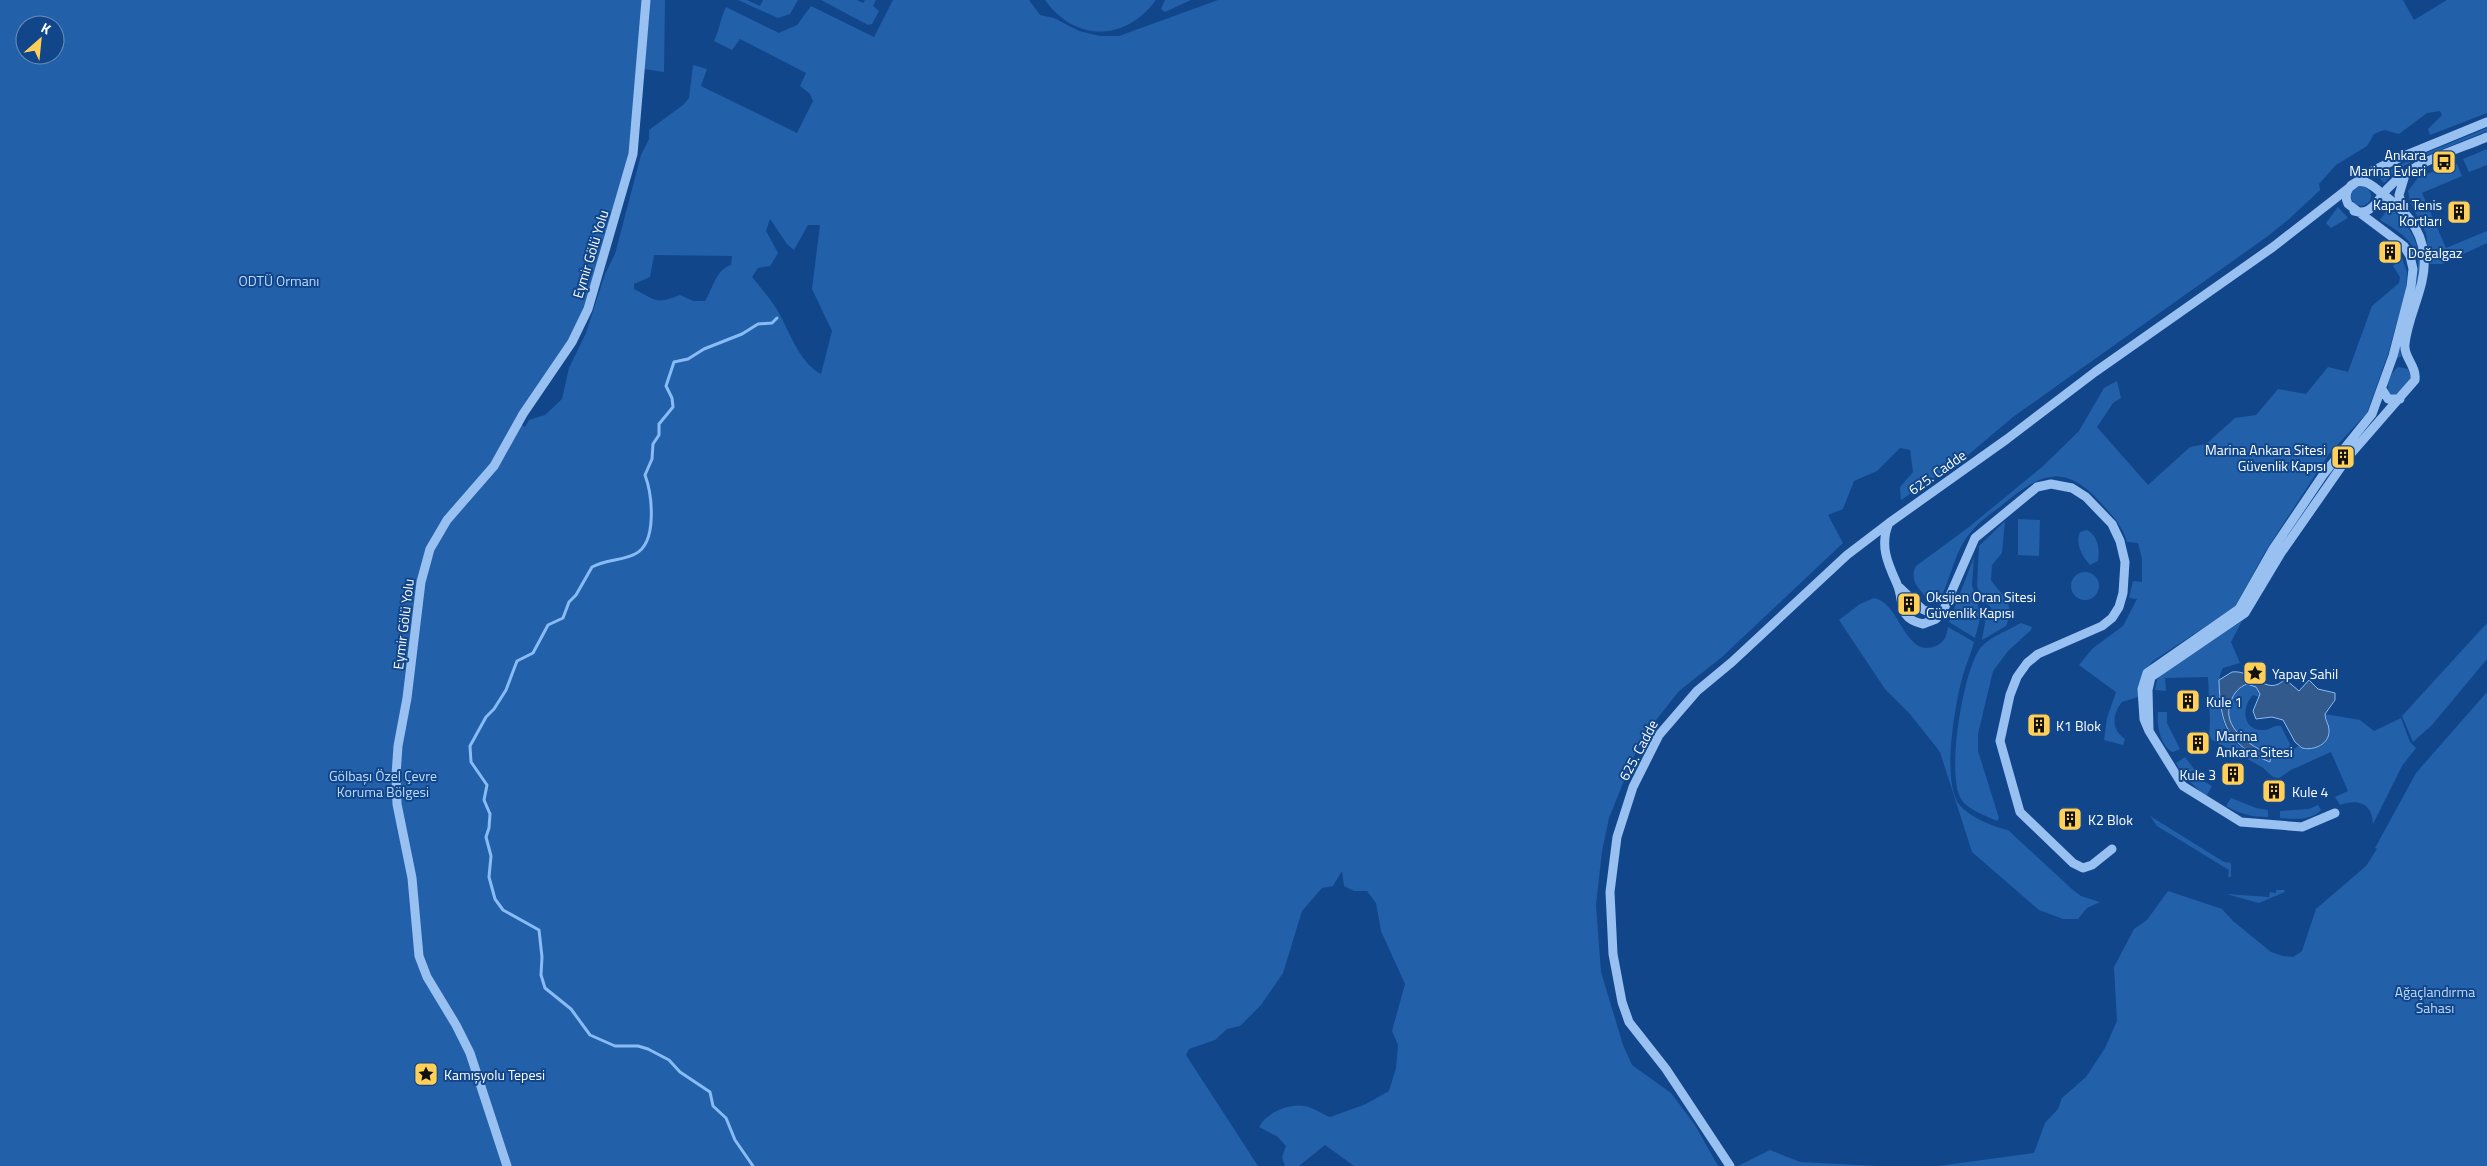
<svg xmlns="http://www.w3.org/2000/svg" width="2487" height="1166" viewBox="0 0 2487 1166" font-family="'Titillium Web',sans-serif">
<rect width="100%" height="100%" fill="#11468b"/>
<!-- green -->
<path fill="#2360aa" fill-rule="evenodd" d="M0,0H646L636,132L588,309L519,423L525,427L529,420L545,415L562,399L569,368L586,333L605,274L615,254L641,155L649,139V130L683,105L689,98L693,65L707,69L701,86L797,133L813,101L810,94L800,86L806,73L740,39L732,50L714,41C720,29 720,19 726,7L779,33L797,25L811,6L874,37L893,0H1029L1040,15L1054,18L1079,31L1100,36H1119L1218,0H2403L2414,20L2447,0H2487V113L2430,135L2428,129L2442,115L2440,111L2427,113L2399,134L2384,130L2374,134L2367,146L2336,165L2319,184L2320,190L2289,219L2268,236L2013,417L1968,455L1901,500L1900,487L1913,472L1910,450L1900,448L1877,471L1854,481L1843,509L1828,515L1843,543L1722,657L1679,691L1649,729L1634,756L1609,818L1602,851L1596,905L1601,972L1623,1045L1632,1065L1671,1093L1695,1125L1718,1166H1354L1325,1145L1299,1166H1285L1282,1157L1286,1146L1278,1137L1259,1127C1266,1113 1289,1103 1304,1106C1313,1107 1322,1114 1330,1117L1366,1104L1389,1091L1396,1068L1398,1045L1392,1031L1405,984L1381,931L1376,903L1367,891H1354L1344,886L1342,871L1333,886L1322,888L1302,911L1283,973L1261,1005L1240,1026L1227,1029L1215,1040L1189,1049L1186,1055L1258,1166H0ZM25,25H55V55H25ZM770,219L787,244L794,250L808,225H820L812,289L832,331L821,374C798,362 789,329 776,308C769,297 760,287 752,277L758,268L770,266L778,253L766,231ZM654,255L732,256L731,265C715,270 713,289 705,301H693L680,295C655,305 656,300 634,289V284L650,277Z
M650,0H665L664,72L644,69Z
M738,0H747L760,6L763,0H798L790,14L778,18Z
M821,0H857L863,3L865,0H876L873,6L879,11L872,24L868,25Z
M1045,0H1156C1125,42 1075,42 1045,0Z
M1165,0H1191L1165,12L1161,9Z
M2487,128V131L2415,160L2414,158Z
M2487,149V165L2469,172L2463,159Z
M2410,160L2411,162L2397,170L2384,183L2378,176Z
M2457,164L2462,176L2422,193L2446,248L2487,231V243L2442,264H2430L2426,233L2410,202L2408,191L2418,178L2446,166L2447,168Z
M2351 196a10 10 0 1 1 20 0a10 10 0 1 1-20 0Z
M2338,207L2348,218L2331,228L2326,223Z
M2389,207C2411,225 2421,245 2420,273L2400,349L2401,357L2396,358C2402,339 2407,321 2412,302C2423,257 2422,244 2380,220Z
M2402,258L2407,272L2406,289L2388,354L2367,413L2329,454L2265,552L2235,607L2153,661L2143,674L2138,697L2122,702C2112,714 2111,730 2125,739L2123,745L2104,740L2107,718L2116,692L2079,665L2093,648L2123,626L2137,599L2129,598L2133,581L2142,582V559L2138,543L2127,542C2123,527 2113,516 2102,504C2064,461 2039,474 2001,506C1989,515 1976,524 1967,537C1953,556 1950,583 1938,603L1931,602C1921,591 1908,581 1916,566L1969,527L2042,467L2079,431L2104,388L2117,381L2121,398L2113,403L2097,427L2148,485L2190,447L2206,444L2235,418L2256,415L2278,389L2306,394L2328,367L2348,372L2372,306L2399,283L2400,277L2393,266Z
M2398,367L2408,369L2411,377L2397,395H2390C2385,387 2390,373 2398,367Z
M2018,519L2040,520L2039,556L2018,555Z
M2005,521L2002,553L1992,565L1991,580C2003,598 2016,602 2006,626L1982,640L1986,616L1992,610L1989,605L1983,602L1977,586L1979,546Z
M2087,530C2098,536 2100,549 2098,561L2090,565C2082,556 2075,544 2080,532Z
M1974,557L1972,585L1981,615L1975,638L1949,622Z
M2071 586a14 14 0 1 1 28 0a14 14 0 1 1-28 0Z
M1874,598C1901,603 1904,659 1936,646C1945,642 1946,636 1948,627L1974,642C1971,654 1966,664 1963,675C1955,703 1942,778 1958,803C1967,816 1993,827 2008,830L2073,890L2081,896L2100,902L2087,908L2078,919H2063L2039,910L1972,852L1940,752L1910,714L1885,689L1839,620L1860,604Z
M2242,621L2231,642L2240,663L2223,668C2218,676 2219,685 2219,695C2221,729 2233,755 2271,755C2250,746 2220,728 2231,701C2234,693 2239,687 2247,684L2256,687L2260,697L2253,695C2241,707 2242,732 2265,730C2271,729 2274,725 2281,726L2293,750L2298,746L2307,749L2320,746L2329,732L2325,714L2360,720L2374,731L2401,718L2410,742L2416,748L2402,766L2373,824C2372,802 2357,799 2340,805L2335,797L2348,791L2331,752L2291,770L2279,778L2273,777L2262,767L2212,740L2209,735L2210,721L2208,677L2165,678L2166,691L2155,690L2157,680L2161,675Z
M2021,623L2032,627L2031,630L2008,651L1993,671L1978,734V751L1999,818L1997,821C1986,816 1967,809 1961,799C1946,774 1963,674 1979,650C1987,638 2009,630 2021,623Z
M2487,623V659L2432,725L2413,742L2402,716Z
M2487,692V1166H1938L2034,1153L2045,1123L2058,1109L2062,1098L2086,1077L2105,1048L2117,1021L2114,967L2134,929L2147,920L2168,891L2222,909L2233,921L2271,952L2283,956L2293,957L2302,951L2316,909L2366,866L2377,849L2375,848L2416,773Z
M2158,712H2167V723L2180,749L2173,752C2161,748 2156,724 2158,712Z
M2185,757L2203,781L2212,786L2206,797L2185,777L2176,763Z
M2231,798L2256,808L2268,810V817C2252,817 2240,814 2226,806Z
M2318,805L2321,810C2311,821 2293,819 2280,818V811L2309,809Z
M2150,816L2224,862L2231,863V877H2228L2229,870L2157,826Z
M2276,890H2284L2285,892L2259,903L2226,894L2269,897L2270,892L2276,893Z
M1770,1150L1800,1162L1877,1166H1738Z"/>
<!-- water -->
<path fill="#325a8d" stroke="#89bbf5" d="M2232,672C2253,669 2267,698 2285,679L2299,691L2309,680L2318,689L2335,693V700L2325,714C2325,721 2329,724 2329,730C2330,744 2314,751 2302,748L2295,742L2283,720L2272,717L2256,719L2253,711L2260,694L2256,687L2247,684C2239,687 2234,693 2231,701C2220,727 2250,746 2271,755L2270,762C2227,745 2220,724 2219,680Z"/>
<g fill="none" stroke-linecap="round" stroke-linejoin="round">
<!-- stream -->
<path stroke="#89bbf5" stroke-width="3" d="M753,1166L735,1140L726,1118L713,1106L710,1092L680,1072L669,1060L648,1049L638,1046H615L590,1035L571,1009L545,988L541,975L542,957L539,930L503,910L495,899L489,877L491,856L486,837L489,828L490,814L484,800L487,785L471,762L470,746L486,717L494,709L506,690L517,661L533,653L548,625L563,618L569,602L576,595L592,567C606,559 622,561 635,554C658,543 652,494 645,475L652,459L653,444L659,435V424L673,407L672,398L666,386L674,362L688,359L704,349L742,334L758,324L772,323L777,318"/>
<!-- minor -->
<path stroke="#98c0f1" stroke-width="9" d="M2403,210L2399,195L2405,175
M2354,211C2366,215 2373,208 2380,198C2403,164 2450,153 2487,137
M2382,389L2388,399H2400
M1889,523C1879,545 1888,564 1897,584C1905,602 1896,618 1923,624L1936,619L1944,609L1975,538L2037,487L2051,484L2072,488L2086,497L2112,524L2120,541L2125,562L2123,593L2119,607L2112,618L2102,626L2038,654L2027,663L2017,677L2010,695L2000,741L2020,812L2073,863L2083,868L2092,865L2112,849
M1898,586L1922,609L1933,614L1941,611
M2149,731L2148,690L2151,677L2245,613L2281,553L2348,457L2415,380C2417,366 2403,357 2405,344C2408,314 2427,286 2424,255C2421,227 2404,210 2383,194C2377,190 2371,183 2364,182C2350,179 2343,194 2348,204L2404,246L2410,256L2413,269L2411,287L2393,356L2372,414L2323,475L2273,549L2239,609L2147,673L2142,689L2144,719L2149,731L2183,786L2241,822L2302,827L2335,813
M507,1166L470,1053L456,1025L427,977L419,956L412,878L397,804L396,775L398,746L407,698L421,582L430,549L447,520L494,466L523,414L572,342L588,309L633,154L646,0
M1730,1166L1666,1069L1629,1022L1622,1002L1613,954L1610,892L1617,837L1633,787L1659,735L1697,691L1732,662L1847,555L1889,523L2007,439L2095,372L2273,247L2368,173L2399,158L2487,122"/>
</g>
<!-- icons -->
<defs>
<g id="bus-square" transform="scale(1.25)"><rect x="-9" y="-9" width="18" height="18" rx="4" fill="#ffcf58" stroke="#11468b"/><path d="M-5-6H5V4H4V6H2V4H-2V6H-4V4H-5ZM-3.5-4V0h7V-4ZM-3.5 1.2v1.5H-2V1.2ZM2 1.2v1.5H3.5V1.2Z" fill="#111"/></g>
<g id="building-square" transform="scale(1.25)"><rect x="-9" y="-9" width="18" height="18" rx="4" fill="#ffcf58" stroke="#11468b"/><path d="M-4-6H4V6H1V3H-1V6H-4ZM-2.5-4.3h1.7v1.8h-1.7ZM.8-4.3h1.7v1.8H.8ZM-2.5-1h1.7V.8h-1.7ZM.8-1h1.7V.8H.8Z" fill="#111"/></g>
<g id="sight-square" transform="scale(1.25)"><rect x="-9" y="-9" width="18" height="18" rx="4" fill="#ffcf58" stroke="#11468b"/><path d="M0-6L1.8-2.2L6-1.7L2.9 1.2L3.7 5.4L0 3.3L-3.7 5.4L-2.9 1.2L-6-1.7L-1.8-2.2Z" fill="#111"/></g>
</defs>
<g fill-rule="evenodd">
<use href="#bus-square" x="2444" y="162"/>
<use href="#building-square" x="2459" y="212"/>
<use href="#building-square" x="2390" y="252"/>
<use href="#building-square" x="2343" y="457"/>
<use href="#building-square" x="1909" y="604"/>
<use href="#sight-square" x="2255" y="673"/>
<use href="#building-square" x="2188" y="701"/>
<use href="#building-square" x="2039" y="725"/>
<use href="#building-square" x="2198" y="743"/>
<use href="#building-square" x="2233" y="774"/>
<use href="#building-square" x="2274" y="791"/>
<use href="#building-square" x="2070" y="819"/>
<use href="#sight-square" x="426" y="1074"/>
</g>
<g text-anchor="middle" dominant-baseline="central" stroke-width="4" stroke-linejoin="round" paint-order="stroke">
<!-- poi labels -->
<g font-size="14" fill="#fff" stroke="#11468b" text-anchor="start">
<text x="2426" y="154" text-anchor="end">Ankara<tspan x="2426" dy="16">Marina Evleri</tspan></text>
<text x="2442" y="204" text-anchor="end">Kapalı Tenis<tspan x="2442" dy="16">Kortları</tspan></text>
<text x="2408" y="252">Doğalgaz</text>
<text x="2326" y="449" text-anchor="end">Marina Ankara Sitesi<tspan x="2326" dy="16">Güvenlik Kapısı</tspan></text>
<text x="1926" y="596">Oksijen Oran Sitesi<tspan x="1926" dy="16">Güvenlik Kapısı</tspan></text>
<text x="2272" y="673">Yapay Sahil</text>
<text x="2206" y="701">Kule 1</text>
<text x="2056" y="725">K1 Blok</text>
<text x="2216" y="735">Marina<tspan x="2216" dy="16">Ankara Sitesi</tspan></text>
<text x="2216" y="774" text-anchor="end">Kule 3</text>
<text x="2292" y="791">Kule 4</text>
<text x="2088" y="819">K2 Blok</text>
<text x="444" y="1074">Kamışyolu Tepesi</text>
</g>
<!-- street labels -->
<g font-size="14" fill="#fff" stroke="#11468b">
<text transform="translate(590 254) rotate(-73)">Eymir Gölü Yolu</text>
<text transform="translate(1937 472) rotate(-35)">625. Cadde</text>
<text transform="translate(403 624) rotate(-83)">Eymir Gölü Yolu</text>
<text transform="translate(1638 750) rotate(-62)">625. Cadde</text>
</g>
<!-- park labels -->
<g font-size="14" fill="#bfdbfc" stroke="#11468b">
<text x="279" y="280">ODTÜ Ormanı</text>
<text x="383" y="775">Gölbaşı Özel Çevre<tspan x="383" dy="16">Koruma Bölgesi</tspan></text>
<text x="2435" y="991">Ağaçlandırma<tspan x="2435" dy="16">Sahası</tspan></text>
</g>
</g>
<!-- north arrow -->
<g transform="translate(40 40) rotate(27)"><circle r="24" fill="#11468b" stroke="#7090b9"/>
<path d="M0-4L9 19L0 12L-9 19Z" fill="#ffcf58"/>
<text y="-8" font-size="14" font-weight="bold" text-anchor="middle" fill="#ffffff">K</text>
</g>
</svg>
